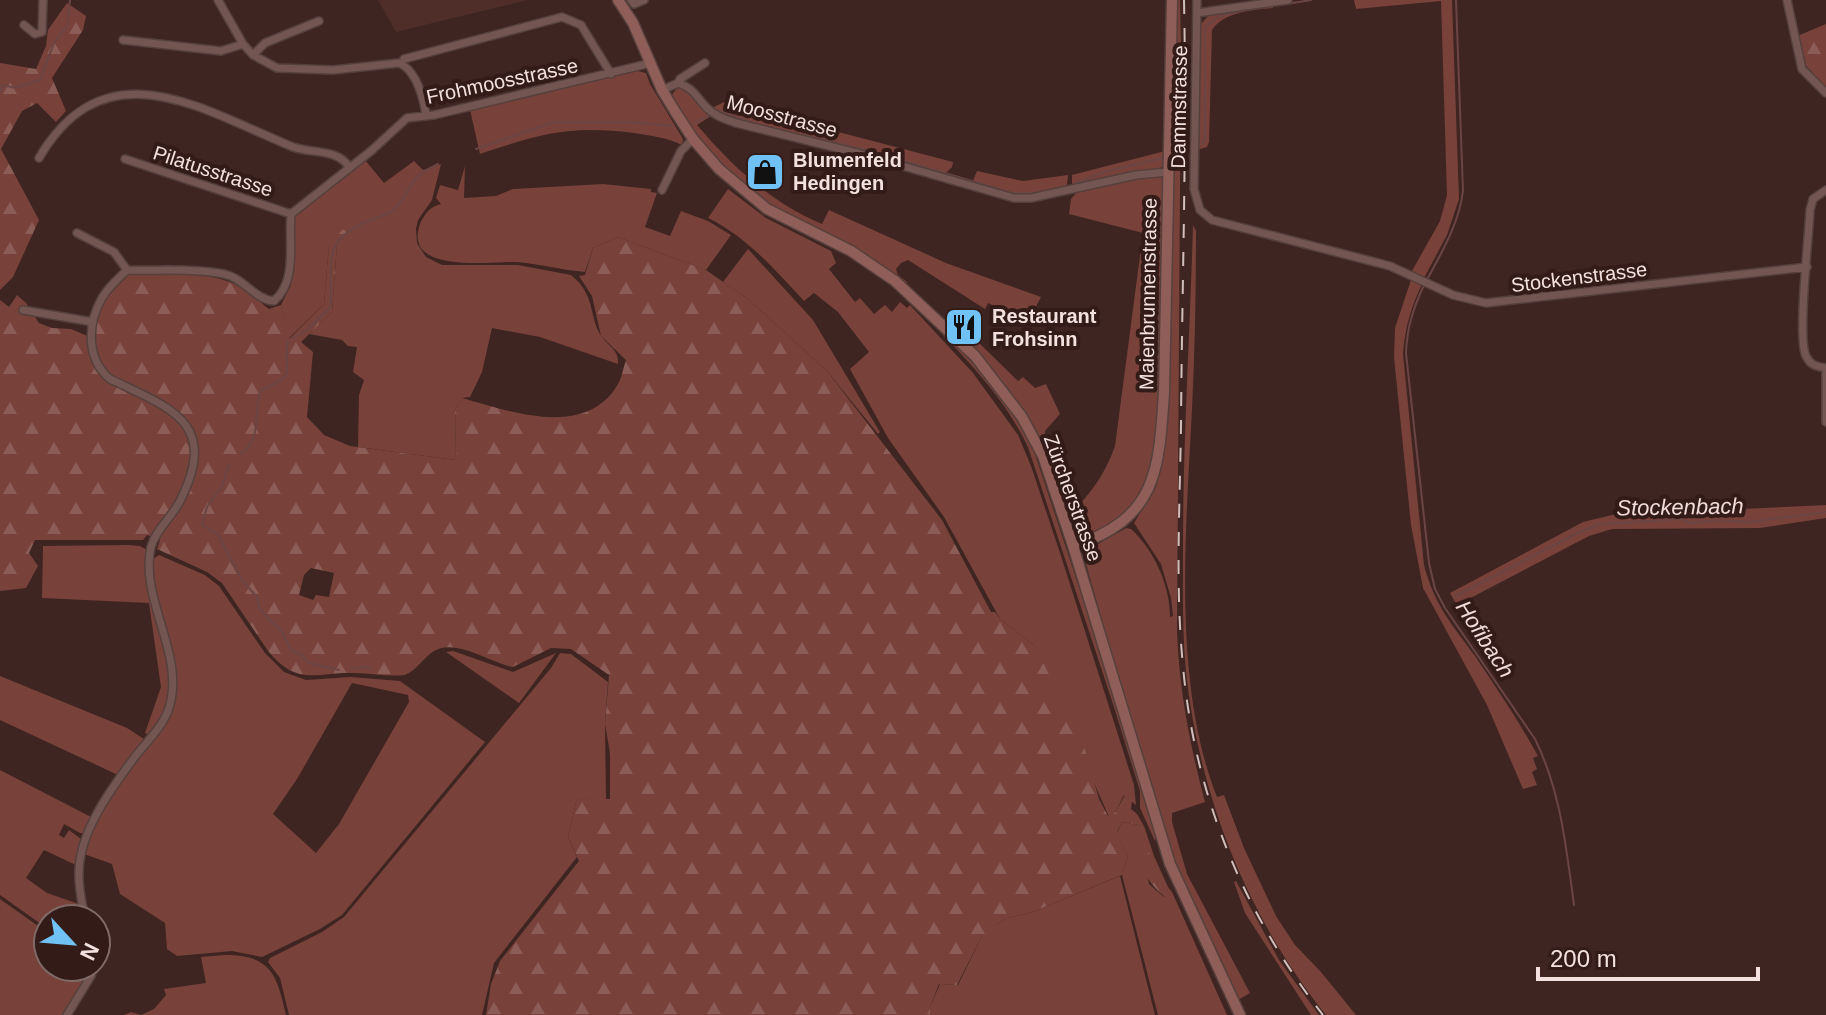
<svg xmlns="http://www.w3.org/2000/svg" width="1826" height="1015" viewBox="0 0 1826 1015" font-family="Helvetica,sans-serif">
<defs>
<pattern id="forest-firs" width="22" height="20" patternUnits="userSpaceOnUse" patternTransform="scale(2)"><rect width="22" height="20" fill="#78413a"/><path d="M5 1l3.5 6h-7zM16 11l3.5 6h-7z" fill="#8c5c56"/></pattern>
</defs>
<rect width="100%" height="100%" fill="#3e2521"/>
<!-- built -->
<path fill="#4f2e2a" d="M378,0H528L396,32Z"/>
<!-- grass -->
<path fill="#78413a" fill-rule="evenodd" d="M1177,0H1180L1181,45L1177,631C1179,689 1190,746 1205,802L1172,813V822L1187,874L1250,993L1238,1000L1172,857L1160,826L1086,564C1088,544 1111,538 1126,528L1131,529C1154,550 1170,585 1170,617L1173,616L1171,598L1161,564L1134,523L1156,487L1168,417Z
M1354,0H1452L1459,199L1447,235L1424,278L1412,271L1440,221L1447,195L1441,1L1356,9Z
M1273,4V8C1253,10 1224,12 1212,30L1209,142L1207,147L1197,150L1200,25L1209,15Z
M638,71L646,73L650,84L683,139L682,145C666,137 651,136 634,133C569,125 540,134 480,154L470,110Z
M681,87L687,88L711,116L697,125C733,167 770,202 822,224L829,210L946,263L1041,297L1028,322L988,303L985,309L908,260L901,263L896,269L898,275L907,282L905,284C868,251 824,236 782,213C734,186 698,143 671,96L676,89Z
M724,102L953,162L952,167L944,175C910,166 877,154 843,146C806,136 743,130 712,108Z
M1165,151L1163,166L1158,170L1076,187L1072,185V175Z
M365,160L384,183L414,161L423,170L441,164L432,200L418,220L416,229L417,243L426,257L442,265H518L571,275C597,296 588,317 602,337C610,348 619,350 618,364L540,337L492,328L482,372L470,397L462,398L455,409L456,460L358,447L359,395L364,380L353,372L357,347L348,346L342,340L309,334L332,312L337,244L346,232L329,245L324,304L288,339L281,305L291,285L295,217Z
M465,166L464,198L496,196L513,189L603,184L651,189V192L657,193L645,227L670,236L681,211L708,221L731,235L706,270L618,237L593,248L585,272C562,270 540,264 517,262C492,261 402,275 420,224C424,214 431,206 441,204L436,198L440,185L458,190Z
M977,171L1023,181L1068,175L1067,185L1064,189C1017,200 996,190 951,176V174L973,181Z
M1158,175L1165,181C1164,237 1163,292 1162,347C1161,389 1162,436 1149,476C1140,501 1115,536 1084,532C1067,509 1061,481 1049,455C1030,414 1002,378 970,345L975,339L1018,381L1023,377L1035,388L1046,384L1060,414L1045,431V440L1078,506C1095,488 1107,469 1115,446L1143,233L1069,214L1071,199L1076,193L1135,178Z
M728,189L766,218L831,251L836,263L829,269L855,302L860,298L874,314L885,305L892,312L900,302L907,308L910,305L973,373L1018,435L1031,466L1061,556L1134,785L1136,805L1124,795L1115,813L1109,817L1034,645L1000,619L944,517L888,438L850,369L869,352L838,312L814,293L804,301C774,269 747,237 708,218Z
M1193,225L1196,231C1196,290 1195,350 1192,409C1186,530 1172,683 1217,797L1224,795L1244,848L1276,916L1295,945L1321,972L1356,1015H1326C1248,919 1199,795 1186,672C1182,630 1183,588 1183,546C1183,439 1190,332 1193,225Z
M748,249L813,320L880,432L878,434L827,371L749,300L723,282Z
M1412,277L1423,282C1411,307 1405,327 1403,354L1424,565C1435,606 1451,623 1475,656C1497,689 1519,721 1538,756L1533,758L1537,769L1532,772L1537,785L1523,789L1487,705L1423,588L1411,525L1394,357L1395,328Z
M925,316C971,358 1004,394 1033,448L1121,714L1156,838L1155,841L1140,808V791L1113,704L1028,447C1004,396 964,357 925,316Z
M1826,505V518L1760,528L1612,529L1589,536L1461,603L1455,602L1450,593L1583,522L1612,515Z
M128,545L140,546L147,550L146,561C155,603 191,705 147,734L145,733L161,687L149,603L42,598L43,546Z
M159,555L205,575L219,586L265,653L284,672L306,680L351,677L400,681L485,742L342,915L320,929L262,957L232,951L177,956L167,949L165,923L120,894L112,864L84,854C99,801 140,754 172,709C185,658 150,610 153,559ZM352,683L408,695L409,702L339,824L316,853L273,814L297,779Z
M453,651L513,672L556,653L519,703L446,652Z
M560,653L571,654L608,682L605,724L606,800L577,798L568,837L577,857L494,963L482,1015H289L280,978L268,962L270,958L322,932L344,917L551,668Z
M0,676L127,728L144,739L118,775L0,720Z
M0,770L93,818L85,833H80L64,824L59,835L64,838L69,830L81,839L76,865L44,850L26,878L47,893L79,904L82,919H48V929L0,895Z
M1123,822L1144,826L1154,856L1143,851L1149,884L1164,897L1168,887L1172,892L1227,1015H1158L1122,875L1128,857L1117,832Z
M1120,876L1155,1015H930V1007L940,984L958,985L982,936L995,925L1007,918L1030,913Z
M1236,881L1279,960L1319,1015H1311L1245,913L1234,882Z
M0,899L48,933V967H91L65,1015H0Z
M225,955C271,955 277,975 286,1015H124L131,1012L141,1015L154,1009L166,995L164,989L206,983L201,957Z"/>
<!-- forest -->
<path fill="url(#forest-firs)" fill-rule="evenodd" d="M67,3L86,16L83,30L52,78L66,111L56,122L37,103L22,111L1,149L39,220L13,277L0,290V63L36,69L46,46L48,30Z
M1826,24V88L1802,61L1795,37Z
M343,229L347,232L337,244L332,312L301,342L313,352L307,417L324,435L350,446L456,460L455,409L462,398C509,411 586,440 618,384C622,378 623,368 626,360L601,336L592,296L579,276L585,275L593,248L618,237L706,270L749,300L827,371L942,520L991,612H995L1000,619L1034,645L1082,739L1099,799L1108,816L1115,813L1125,795L1132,801L1131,809L1137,814L1144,826L1123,822L1117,831L1128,857L1122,875L1030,913L1007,918L995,925L993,933L982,936L957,985L939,984L930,1007V1015H486L491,984L500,961L579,861L568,837L577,798L610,799V753L605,724L609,675L571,649L551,648L513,667C490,663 457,638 434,651C423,658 417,670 405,675C388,677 371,673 354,673C315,672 298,687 268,651L222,583L207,572L157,549L160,540L147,535L143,540H35L29,553L38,566L26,588L0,591V300L9,307L17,295L26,303L39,323L52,328L71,329L92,338L103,302L127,273C164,274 211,269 244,289C253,294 261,303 269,309L281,305L289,339L324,304L329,245ZM311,568L334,573L329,597L316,595L313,600L299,595L304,575Z
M1143,850L1154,856L1168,887L1165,897C1149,883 1140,872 1143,850Z"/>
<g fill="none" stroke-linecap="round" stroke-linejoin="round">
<!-- stream -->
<path stroke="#6b4544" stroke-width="2" d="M1280,5L1311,0
M0,92L3,85L15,88L40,80L54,43L67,26L70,0
M720,111L760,125L871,151L1012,193H1039
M694,123L711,115
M1202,144L1205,140V29C1212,16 1229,15 1242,10
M476,149L554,122H629L673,126
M1074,184L1104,172L1163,158
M1049,191L1066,186
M1428,278C1443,250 1459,223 1463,191L1456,0
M1424,285C1413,309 1407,327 1406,353L1429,563L1435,589L1445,608L1535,739C1561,792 1566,847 1574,905
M293,338L307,330L330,308C333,262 320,241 368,221C377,217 390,215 396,208C416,185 405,180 438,164
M241,454C264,436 252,412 261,390C301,373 282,372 288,341
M229,464L222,486L207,507L202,525L218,535L242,580L257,597L259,607L268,619L281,630L291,650L302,655L309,663L339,670
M1455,596L1578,533L1600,524L1681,519L1690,523L1717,520L1749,522L1826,512
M351,668L370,667"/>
<!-- street casing -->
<g stroke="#55403d" stroke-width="10">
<path id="street" d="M218,0L243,44L253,55L277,68L333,70L399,63C416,70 423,97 426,114
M631,0L634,4L644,0
M1197,0L1194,189L1200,210L1212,220L1390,266L1453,295L1486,303L1807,267
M1787,0L1802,69L1826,93
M1197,13L1288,0
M24,25L35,34L42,32L43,0
M123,40L221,51L243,44
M253,55L265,43L319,21
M404,59L562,17L581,25L611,74
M678,83L680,79L705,63
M662,90L678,83C694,88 696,97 707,108C715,116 725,119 736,123L861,154L1014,198H1031L1136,175L1169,172
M39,158C106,44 202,110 293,147C312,154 337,148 349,167
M125,159L291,214
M662,190L681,151L693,139
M77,233L114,252L127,270
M23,310L93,322
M1826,422V368C1816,366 1811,366 1806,356C1797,338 1809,236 1810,210L1813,199L1826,190
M85,919C82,903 78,887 79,871C80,831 111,789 134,758C146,742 163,727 169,708C186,655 139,599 151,547C156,529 172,517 180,501C220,422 170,408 110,379C86,359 87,324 102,298C108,287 119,278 127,270C159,271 193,268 224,274C244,278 255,300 274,301C298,281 288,242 291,214L371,151L407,118L434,115L651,63
M67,1015L91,976L94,967"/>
</g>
<!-- secondary casing -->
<g stroke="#55403d" stroke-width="13">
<path id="secondary" d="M618,0L633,23L662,90L676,113L693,139L719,169L767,209L851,251L895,281L975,356L1022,417L1043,456L1073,546L1170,864L1240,1015
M1073,546C1157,519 1159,471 1164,392L1172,0"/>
</g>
<!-- street -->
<use href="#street" stroke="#735652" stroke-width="7"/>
<!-- secondary -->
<use href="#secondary" stroke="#905e58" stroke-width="10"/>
<!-- rail -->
<path stroke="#d1bfbc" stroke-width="2" stroke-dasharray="14 14" stroke-linecap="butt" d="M1184,0C1187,141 1182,283 1181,424C1180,504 1175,586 1183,666C1194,794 1244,914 1323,1015"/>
</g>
<!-- icons -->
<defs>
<g id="shop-square" transform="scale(2)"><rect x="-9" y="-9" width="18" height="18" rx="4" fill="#70c1f4" stroke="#331b18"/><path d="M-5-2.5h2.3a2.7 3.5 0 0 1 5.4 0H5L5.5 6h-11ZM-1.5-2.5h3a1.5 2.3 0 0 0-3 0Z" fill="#111"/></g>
<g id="restaurant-square" transform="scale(2)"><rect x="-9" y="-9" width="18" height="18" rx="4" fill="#70c1f4" stroke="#331b18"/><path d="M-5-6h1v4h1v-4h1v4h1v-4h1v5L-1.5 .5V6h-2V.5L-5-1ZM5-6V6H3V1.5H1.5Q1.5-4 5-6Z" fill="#111"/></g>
</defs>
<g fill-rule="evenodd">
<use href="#shop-square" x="765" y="172"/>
<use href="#restaurant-square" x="964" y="327"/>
</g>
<g text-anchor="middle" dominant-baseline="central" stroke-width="8" stroke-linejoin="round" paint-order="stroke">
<!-- street labels -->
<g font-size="20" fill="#f2e1de" stroke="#331b18">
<text transform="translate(502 81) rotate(-12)">Frohmoosstrasse</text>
<text transform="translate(1179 107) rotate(-89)">Dammstrasse</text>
<text transform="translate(782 116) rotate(15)">Moosstrasse</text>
<text transform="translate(213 171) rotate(18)">Pilatusstrasse</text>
<text transform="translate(1579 277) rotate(-7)">Stockenstrasse</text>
<text transform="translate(1148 294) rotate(-89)">Maienbrunnenstrasse</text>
<text transform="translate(1073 498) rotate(70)">Zürcherstrasse</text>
</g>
<!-- poi labels -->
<g font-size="20" font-weight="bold" fill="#f2e1de" stroke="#331b18" text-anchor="start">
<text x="793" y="160">Blumenfeld<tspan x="793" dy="23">Hedingen</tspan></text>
<text x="992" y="316">Restaurant<tspan x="992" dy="23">Frohsinn</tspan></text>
</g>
<!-- water labels -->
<g font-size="22" font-style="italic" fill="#f1dbd8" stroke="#331b18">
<text transform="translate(1680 507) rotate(-1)">Stockenbach</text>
<text transform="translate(1485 639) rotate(57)">Hofibach</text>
</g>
</g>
<!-- north arrow -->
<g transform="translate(72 943) rotate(116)"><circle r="38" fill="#331b18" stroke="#7f6a67" stroke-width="2"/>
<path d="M0-6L14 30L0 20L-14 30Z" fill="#70c1f4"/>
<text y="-12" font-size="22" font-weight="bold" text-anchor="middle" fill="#f2e1de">N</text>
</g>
<!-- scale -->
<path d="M1538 967v12h220v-12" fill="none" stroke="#f2e1de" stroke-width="4"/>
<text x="1550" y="967" font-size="24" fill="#f2e1de" stroke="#331b18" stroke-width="6" paint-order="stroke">200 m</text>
</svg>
